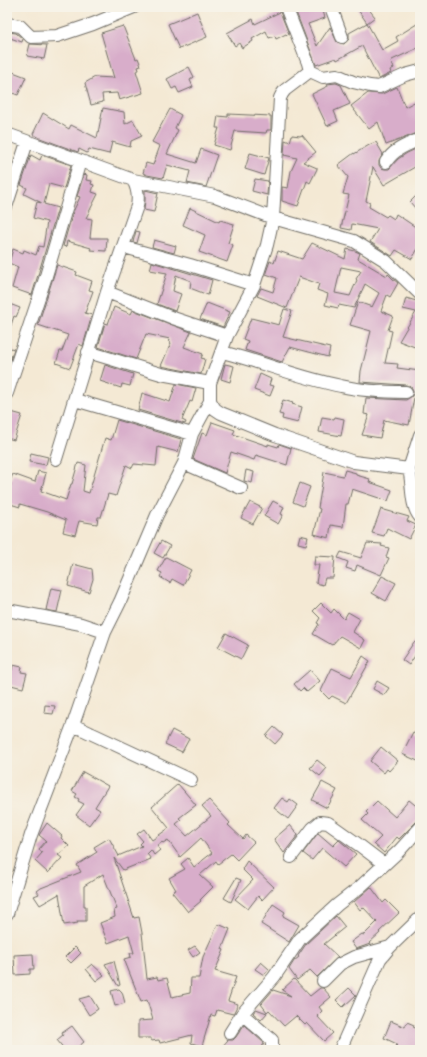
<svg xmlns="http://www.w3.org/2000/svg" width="427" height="1057" viewBox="0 0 427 1057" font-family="'IM FELL Double Pica',serif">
<rect width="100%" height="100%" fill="#f7f3e8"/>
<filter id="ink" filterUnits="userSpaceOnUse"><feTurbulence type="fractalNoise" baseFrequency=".025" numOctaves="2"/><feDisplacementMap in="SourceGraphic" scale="8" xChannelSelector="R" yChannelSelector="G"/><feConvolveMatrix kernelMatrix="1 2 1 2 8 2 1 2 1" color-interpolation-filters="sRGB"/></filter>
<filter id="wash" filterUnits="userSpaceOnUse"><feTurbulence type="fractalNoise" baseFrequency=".012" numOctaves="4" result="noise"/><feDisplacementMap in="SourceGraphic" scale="16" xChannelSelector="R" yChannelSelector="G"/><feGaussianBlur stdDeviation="0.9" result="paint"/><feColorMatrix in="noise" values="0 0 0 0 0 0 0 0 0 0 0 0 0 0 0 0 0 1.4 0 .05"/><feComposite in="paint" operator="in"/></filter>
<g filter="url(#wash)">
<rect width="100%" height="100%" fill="#f4e9d4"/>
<g id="blocks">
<!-- building -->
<path fill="#d8adca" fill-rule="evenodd" d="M297,7H322L325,18L308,24L317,46L330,27L337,42L344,44L349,39V33L367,23L382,50L398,41L396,37L420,22V47L392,60L391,62L394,68L390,70L391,73L379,79L362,46L337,60L336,58L316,65L296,12L298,11Z
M356,7H367L375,17L367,23Z
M197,12L207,37L179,49L168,24Z
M280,12L289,34L287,35L286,34L276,39L275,36L269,38L266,31L252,39L253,41L242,48L239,43L235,46L227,33L253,19L255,24Z
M123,26L136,59L138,58L141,66L138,67L139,70L136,71L143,93L119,100L117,93L102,94L103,102L91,105L85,83L95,77L114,78L101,33Z
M7,32L16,33L23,39L22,42L7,37Z
M30,44L47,45L44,59L27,56Z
M189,67L194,77L190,80L193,87L179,93L176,87L172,89L167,79Z
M13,72L26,77L18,95L7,91V86Z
M336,83L341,85L350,104L334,111L338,121L327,126L312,94L328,86L327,84Z
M397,87L405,107L420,99V132L386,145L378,122L369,129L351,106L368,93L382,94Z
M103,108L124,112L125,124L133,120L142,136L131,141L130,147L112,142L109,154L89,149L87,153L79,149L78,152L40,138L33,134L43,113L69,129L71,125L97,138Z
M170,109L181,115L175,128L178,130L167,154L196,163L201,149L217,155L206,187L187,183L190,171L167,165L163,178L147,175L143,173L146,163L153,165L160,146L152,142Z
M228,114L271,116V130H267L266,133L235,131L230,150L214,145L219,128H216L218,116L228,117Z
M292,135L300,136L302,135L316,152L303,162L317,168V169L310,183L307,181L298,206L282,201V187L288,188L291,171L297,158L284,155L285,140L290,142Z
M376,142L383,154L379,161V165L381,168L385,169H389L398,159L407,153L420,147V164L384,185L373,167L366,201L370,203L369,207L386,217L388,215L394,219L396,214L420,230V245L412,259L396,250L392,256L370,242L378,229L352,224L351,230L341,228L349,195L343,194L348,177L338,165L354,153V154L371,144Z
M250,153L269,158L264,175L245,169Z
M31,155L40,160L42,155L71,165L64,188L49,184L44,204L58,208L32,295L12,288L18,267L9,263L13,249L23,253L24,250L36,255L39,246L43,247L47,222L33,218L37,202L42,203L24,194L27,188L21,185Z
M84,174L87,175L86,180L92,181L91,184L94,185L92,192L98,194L86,218L92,219L90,238H107L106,251L90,250L91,248L67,241L66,247L63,246L73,212L80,197L77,196Z
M255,179L268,181L267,195L252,191Z
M145,190L158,193L154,212L144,210L145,200Z
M420,192V205L416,209L410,202Z
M190,208L219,222L220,220L234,224L228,243L233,245L227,262L199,252L205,235L183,225Z
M136,231L140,232L137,243L133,242Z
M154,240L176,246L174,253L152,247Z
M312,243L345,259L347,249L355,251L360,253L358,259L387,276L388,274L393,279L398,283L390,297L387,295L381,311L393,316L388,330L392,331L385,363L398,364L397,368L420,371V392H415L409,425L384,420L380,438L362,435L369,415L364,414L366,398L406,400L412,396L413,392L412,388L406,385L360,382L361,371L371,331L350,325L358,302L372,307L379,293L365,284L354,308L339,305L338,308L325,305L328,294L317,290L319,284L299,277L287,308L257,296L261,288L273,292L277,278L266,274V272L270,261L274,263L278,251L302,259ZM341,267L361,271L356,279L357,280L350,296L335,293Z
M152,262L212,280L208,295L190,288L191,281L176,275L173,291L181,294L175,311L157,304L167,273L150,270Z
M57,265L77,272L76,275L92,281L89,290L93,291L85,313L92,315L83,346L79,344L70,368L56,363L60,351H62L68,335L38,325Z
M406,298L420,302V349L399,341L416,312L403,309Z
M7,303L20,308L16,317L14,316L8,334Z
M207,303L230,312L223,327L200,319Z
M114,307L131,314L133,310L191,332L184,347L203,354L201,358L205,359L201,374L161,366L171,343L169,342L170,339L146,334L136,359L98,347L105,323L108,324Z
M284,309L292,311L283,337L330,348L328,357L290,347L282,362L245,350L248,341L243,339L251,318L279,325Z
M7,347L14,349L7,369Z
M225,364L234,366L230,382L221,379Z
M105,365L133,374L130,386L122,384L121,388L100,381Z
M260,374L271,379L269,385L274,386L270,396L254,390Z
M176,384L196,388L192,402L190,401L182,420L186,422L185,424L138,410L142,393L170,402Z
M283,400L293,403L292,404L302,407L298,423L282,419L283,415L279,414Z
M11,412L22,415L14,440L7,438V423Z
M322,417L334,419L335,417L344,419L341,436L319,432Z
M117,420L181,439L178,452L158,447L156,466L134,464L132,468L126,465L116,496L108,494L101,517H98L97,524L79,521L75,535L63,532L66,520L47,512L20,504V507L7,503V497L11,484L9,483L13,474L35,482L38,471L46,473L41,491L66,500L71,484H72L78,463L86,465L83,491L89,493L105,438L111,440Z
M212,422L235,430L233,434L268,446V444L278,447L279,444L291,448L287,465L256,455L254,460L231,452L225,473L193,459L202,433L207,435Z
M31,453L48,457L46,465L29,462Z
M246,470L254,472L252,483L244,481Z
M345,470L356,473V475L370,479L369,482L392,490L388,501L352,489L348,504H346L343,527L331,525L329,538L314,534L320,509L318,508L324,472L343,476Z
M300,483L310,487L303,506L293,502Z
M273,501L284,507L281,514L283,515L278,524L264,516Z
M250,502L262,508L253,524L241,518Z
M381,509L409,517L407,521L416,525L409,539L387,528L384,536L372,533Z
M300,535L308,537L306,545L298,543Z
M161,541L170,546L163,558L154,553Z
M367,543L382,544L381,546L389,548L386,557L389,558L381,575L357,565L355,571L346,568L348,562L338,558L341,552L361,558Z
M315,556L335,557L333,578H325L323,585L316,583L319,565H314Z
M166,557L191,570L183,585L172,579L170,583L160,577L162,573L158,571Z
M73,564L92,569L93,579L89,592L68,586Z
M382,576L396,583L386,601L372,593Z
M51,588L62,590L57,612L46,610Z
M321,603L331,613L334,609L344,619L348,612L360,619L353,632L365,640L361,648L340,636L332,645L313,634L319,624L317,623L320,618L313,611Z
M226,633L248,645L241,659L218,647Z
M414,642L420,646V648L409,665L402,660Z
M363,656L370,661L346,703L332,696L329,699L321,691L332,668L351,677Z
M13,665L22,667L21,672L27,673L23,688L7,684V669L12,670Z
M310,670L320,681L307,692L303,688L300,691L294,684Z
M377,681L389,688L384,695L373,689Z
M45,705L55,706L53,714L44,713Z
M274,727L283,735L275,744L266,736Z
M172,730L189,739L182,752L165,744Z
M413,732L420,736V762L402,754Z
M381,747L398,761L389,771L387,769L384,773L370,761Z
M317,760L327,768L320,776L310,768Z
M83,772L108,786L95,807L100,810L89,825L76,815L84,804L78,801L79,799L75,797L77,794L72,791Z
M322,782L337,790L327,808L312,800Z
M178,784L196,805L179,818L181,820L176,824L187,836L211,816L202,806L209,800L230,823L228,825L243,839L246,835L254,842L237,860L231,854L218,864L216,861L200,875L213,887L200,900L201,901L188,912L172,892L176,890L169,878L185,869L181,864L188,858L194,867L212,853L201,838L180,857L168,840L163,843L162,842L157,846L160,850L154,855L151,850L147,854L151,859L123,870L114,858L134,918L139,917L142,933L147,979L157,977L158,980L167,978L172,997L190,993L191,978H199L203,957L218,924L230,929L222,949L224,950L215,971L236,977L228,1001L238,1004L233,1014L217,1010L215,1016L211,1015L202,1046L191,1043L192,1035L160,1043L159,1040L151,1041V1038H138V1021L153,1020L147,1000L141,1002L124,959L131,957L130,953H134L129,935L108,943L100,923L115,917L114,910L117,909L103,874L84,886V906H86V921H77L78,923L64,925L59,894L40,905L34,896L39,894L37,891L41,888L81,872L77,865L97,852L94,847L109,838L119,856H118L142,846L140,844L143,841L137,834L144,829L152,840L169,828L152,807Z
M282,798L288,802L290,799L298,805L288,819L274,808Z
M409,800L420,809V818L399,839L397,837L384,853L374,844L381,837L362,820L368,814L366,812L377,801L395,817Z
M47,823L62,836L61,838L69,846L58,855L62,858L48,873L35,861L42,853L39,849L46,841L39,835Z
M290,825L298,835L284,853L274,839Z
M318,833L333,846L339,840L356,854L344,867L322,848L312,860L303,853Z
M247,861L274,887L262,900L258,896L248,909L235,899L253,880L242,869Z
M236,878L241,880L231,902L224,898Z
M371,887L383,903L386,900L399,913L379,932L380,933L369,943L370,944L356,949L351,942L362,934L364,935L377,922L363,907L360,910L354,902Z
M273,904L285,912L283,916L299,925L289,942L261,924Z
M336,916L345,927L324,944L338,957L317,977L310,970L297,980L289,969L294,961L299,957L298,956L306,944Z
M195,946L200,952L193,957L188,950Z
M75,947L81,953L71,963L65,957Z
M33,954L34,969H30V974L15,975L14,955Z
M114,961L120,985L118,986L105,964Z
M261,962L269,969L264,975L255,969Z
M92,964L104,975L96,981L86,969Z
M294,979L310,996L320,988H323L331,997L319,1007L322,1011L317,1016L333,1033L324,1041L307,1023L305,1025L296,1016L284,1026L269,1010L267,1012L261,1004L273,990L291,996L282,990Z
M349,988L356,995L343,1007L336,1000Z
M119,989L122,992L125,1003L115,1006L111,991Z
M90,996L98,1009L89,1015L79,999Z
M256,1009L267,1013L261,1020L253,1013Z
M391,1021L405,1027L407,1022L414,1025L413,1027L420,1030V1050H395L397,1044L384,1038Z
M244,1025L264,1043L261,1050H219L228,1040H233L236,1037Z
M72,1026L84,1042L74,1050H65L57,1040L63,1035L62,1033Z"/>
</g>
</g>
<g filter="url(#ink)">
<use href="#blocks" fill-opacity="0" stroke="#716e66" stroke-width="1"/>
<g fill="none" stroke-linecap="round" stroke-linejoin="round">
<!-- minor casing -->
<g stroke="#716e66" stroke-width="14">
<path id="minor" d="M286,7L308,63L310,71L285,90L282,94L280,98L273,218L267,245L254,285L227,336L210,383V401L215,409L221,413L275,435L354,462L409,469C413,484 410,506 420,517
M331,7L342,37
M7,24L20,26L31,37L57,36L93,24L134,7
M310,71L323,77L337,75L353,82L370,86L379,87L405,75L420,71
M7,134L133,180L215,196L273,218L354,241L386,261L420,294
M386,162C394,149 407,145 420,139
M7,204L27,142
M124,247L190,265L254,285
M107,292L173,318L227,336
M88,352L161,374L210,383
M222,352C262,362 300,378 341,386C362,391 384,392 406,392
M7,393L46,276L80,161
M75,400L192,434
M56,459L107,292L137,206C139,196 138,189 133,180
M184,463L241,488
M409,469L420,435
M7,610L81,624L105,632L73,725L31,835L7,914
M105,632L120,602L157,515L184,463L192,434L210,401
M73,725L191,780
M291,857L313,828L320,822L328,823L359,845L384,864
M323,981L340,964L354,957L390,947
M242,1014L272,1040V1050
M230,1033L242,1014L274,977L300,939L337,905L360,887L399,851L420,828
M340,1050L380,959L390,947L420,918"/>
</g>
<!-- minor -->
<use href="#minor" stroke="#fff" stroke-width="12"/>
</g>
</g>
<!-- margin -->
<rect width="427" height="1057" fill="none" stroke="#f7f3e8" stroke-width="24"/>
</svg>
